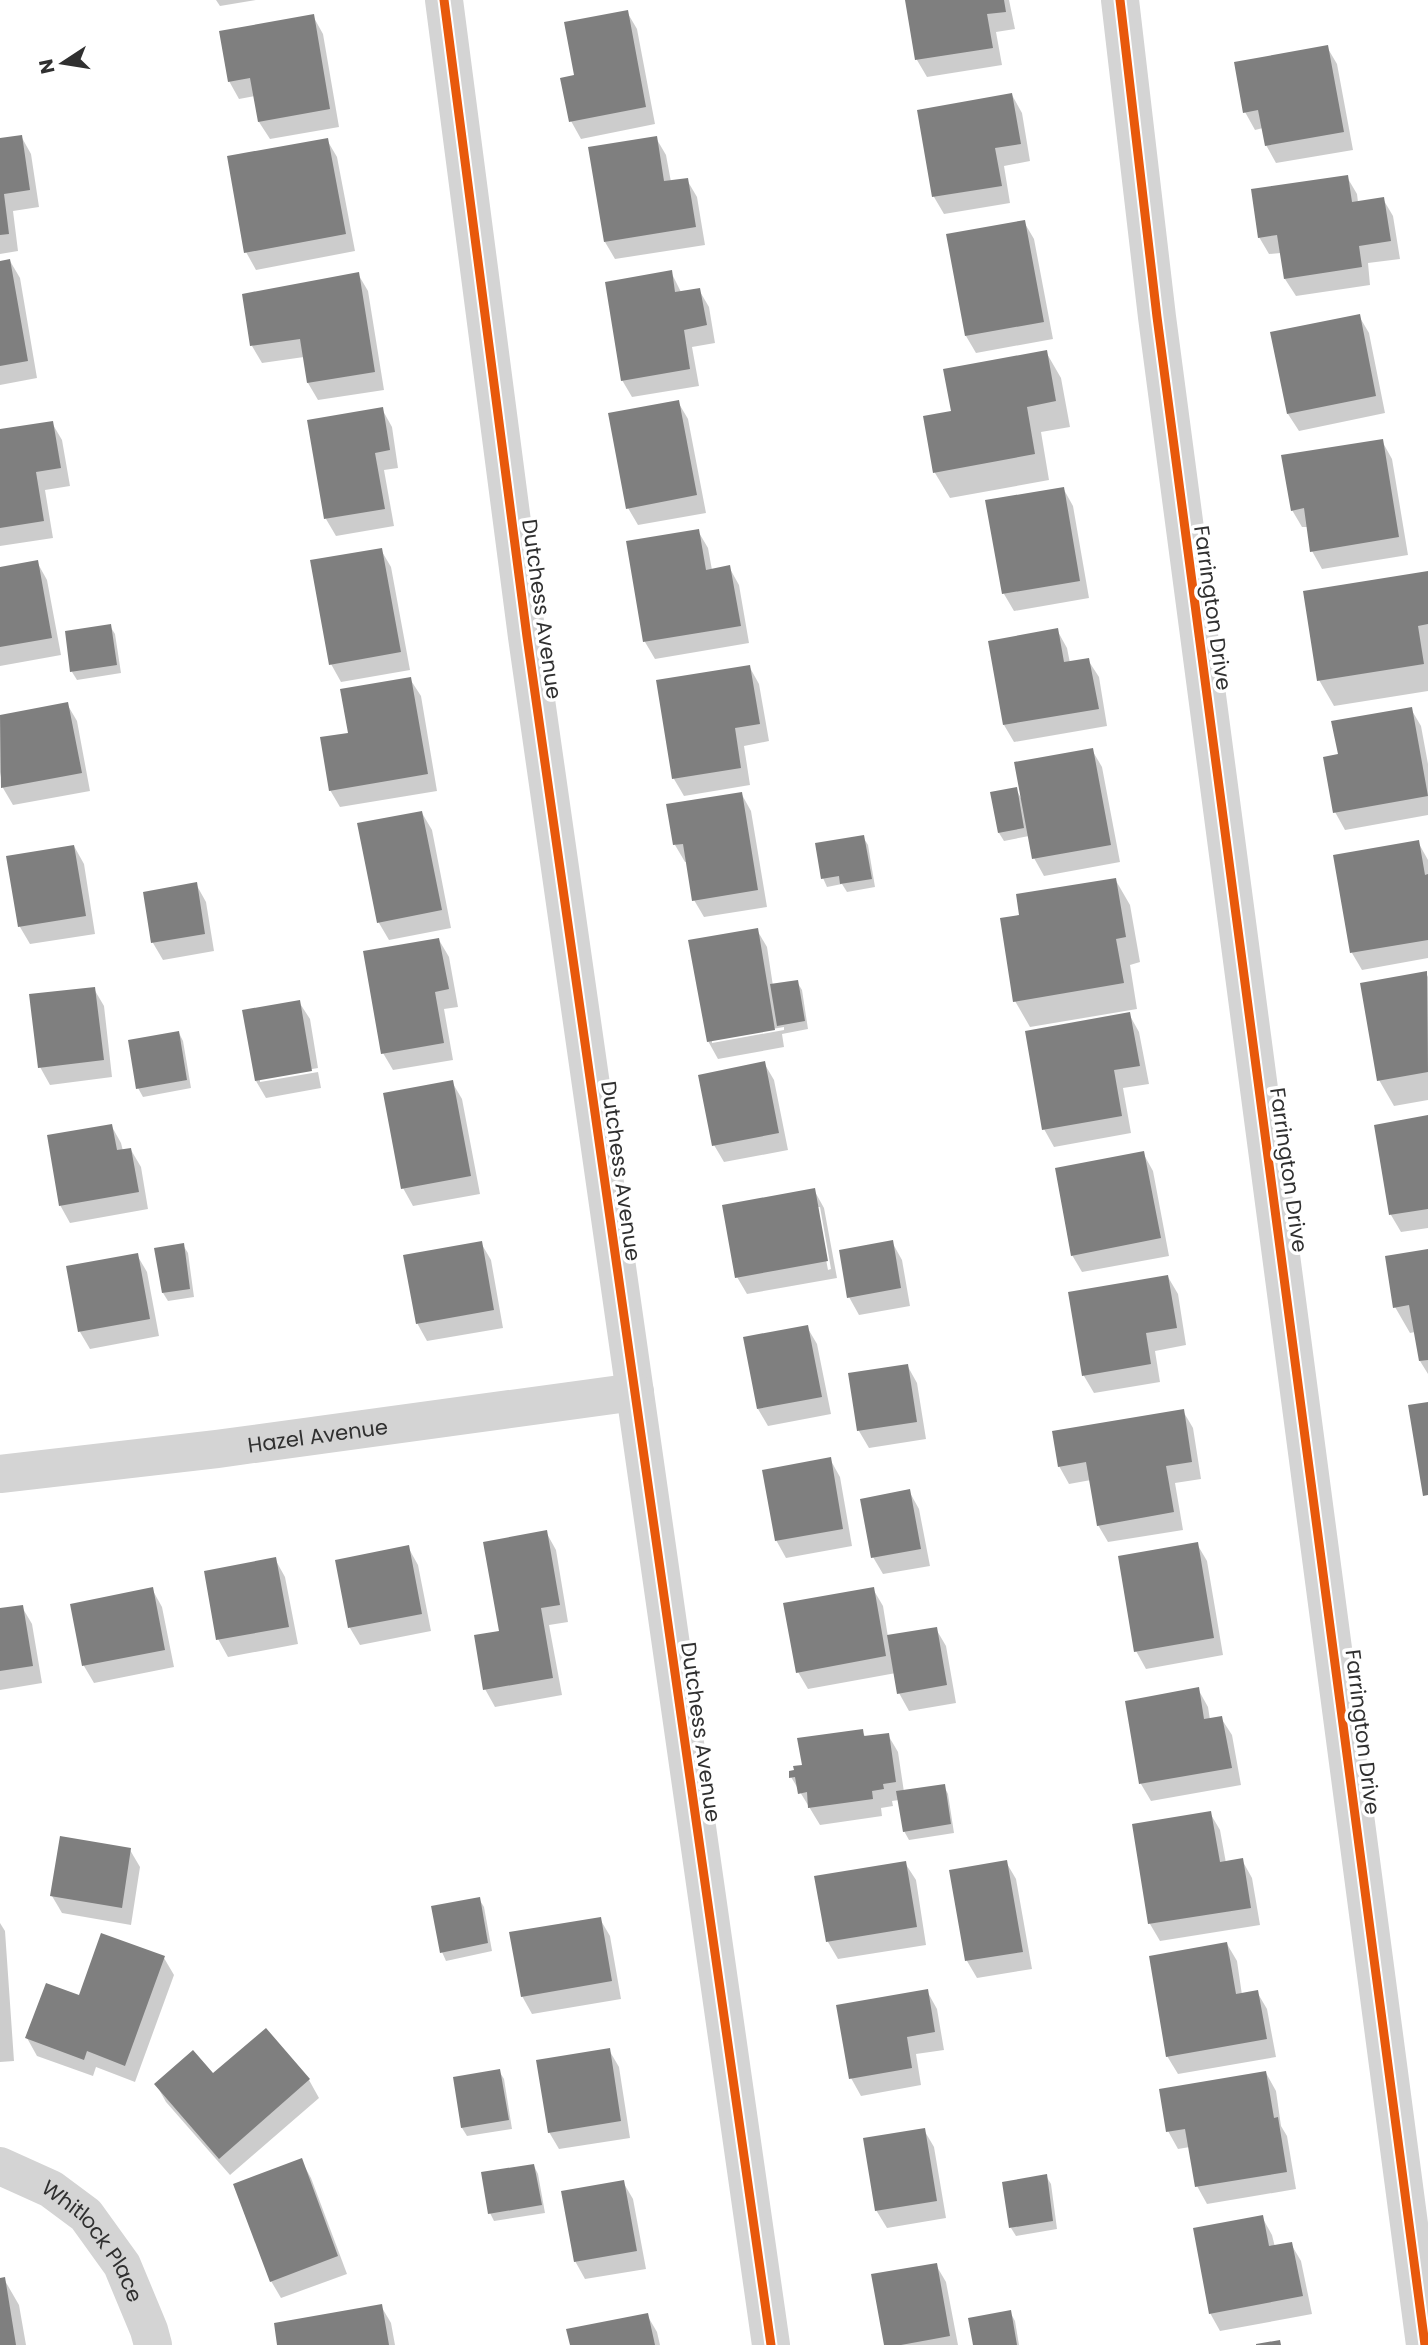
<svg xmlns="http://www.w3.org/2000/svg" width="1428" height="2345" viewBox="0 0 1428 2345" font-family="Poppins,sans-serif">
<rect width="100%" height="100%" fill="#fff"/>
<!-- shadow -->
<path fill="#0003" fill-rule="evenodd" d="M216,0H256L220,6Z
M907,0H1009L1015,29L996,32L1002,65L927,77L917,60Z
M627,12L637,29L655,124L581,139L571,121Z
M313,16L323,34L339,127L270,139L259,122L255,96L239,99L229,81Z
M1327,47L1337,64L1353,150L1276,163L1266,145L1263,128L1255,130L1245,112Z
M1012,95L1022,113L1030,161L1004,166L1010,203L944,214L934,197L919,111Z
M21,136L31,154L39,207L13,211L18,251L0,254V139Z
M656,138L666,155L671,182L687,180L697,197L705,245L615,259L605,242Z
M327,140L337,157L355,251L256,270L246,252Z
M1347,177L1357,194L1358,202L1383,199L1393,216L1400,259L1368,263L1370,285L1296,296L1285,279L1281,253L1269,254L1259,237Z
M1024,222L1034,239L1053,339L976,353L966,336Z
M10,261L20,278L37,378L0,385V263Z
M671,272L681,292L699,290L709,307L715,343L692,347L699,386L632,397L622,380Z
M358,274L368,291L384,390L318,400L308,383L304,357L262,363L252,346Z
M1359,316L1369,333L1385,413L1299,431L1288,414Z
M1046,352L1061,378L1070,427L1041,432L1049,480L950,498L935,473L925,418L953,412Z
M678,402L688,419L706,513L638,525L628,508Z
M382,409L392,427L398,468L384,470L394,526L336,536L326,519Z
M52,423L62,440L70,486L45,490L53,538L0,546V431Z
M1382,441L1392,459L1408,555L1322,569L1312,551L1308,527H1302L1292,510Z
M1063,488L1073,506L1089,598L1014,611L1004,594Z
M698,531L708,548L712,570L729,567L739,585L749,643L655,659L645,642L628,543Z
M381,550L391,567L410,670L341,682L331,664Z
M37,562L47,580L61,655L0,666V569Z
M1428,573V691L1334,706L1319,680Z
M110,626L115,634L121,673L77,680L72,672Z
M1057,630L1067,648L1070,663L1088,660L1099,677L1107,726L1014,742L1004,725Z
M749,666L759,684L769,741L744,746L750,785L684,796L674,779L658,681Z
M410,679L421,696L437,791L340,807L330,790Z
M67,704L77,721L90,791L13,805L3,788L0,772V717Z
M1411,709L1421,726L1428,764V815L1345,830L1335,812L1340,756Z
M1092,750L1102,767L1120,862L1044,876L1034,858L1029,836L1004,841L999,833L1016,789L1022,800Z
M741,793L751,811L767,907L704,917L694,900L688,862H685L675,845Z
M422,813L432,830L451,928L389,940L379,923L359,825Z
M863,837L868,845L875,887L847,892L842,884L827,887L823,878Z
M1418,842L1428,860V958L1362,970L1352,953Z
M74,846L84,864L95,934L30,944L20,927L8,857Z
M1115,879L1130,905L1140,962L1130,965L1137,1009L1030,1027L1015,1001L1021,916Z
M196,884L206,902L214,951L163,960L153,943L145,894Z
M757,930L767,947L773,986L797,982L802,990L808,1029L782,1034L784,1047L718,1059L708,1041ZM784,1027V1030L712,1043V1039Z
M439,940L449,957L458,1007L444,1009L453,1060L393,1070L383,1053Z
M1426,973L1428,977V1100L1394,1106L1379,1080Z
M94,989L104,1006L112,1077L50,1085L40,1067Z
M299,1002L310,1019L318,1068L260,1078V1082L318,1072L321,1088L266,1098L256,1081Z
M1129,1014L1139,1032L1149,1084L1123,1088L1131,1133L1054,1147L1044,1129Z
M179,1033L183,1041L191,1088L143,1097L138,1088Z
M764,1063L774,1080L788,1150L724,1162L714,1145Z
M452,1082L462,1099L480,1194L413,1206L403,1188Z
M1428,1117V1228L1401,1232L1391,1215L1376,1126Z
M111,1125L121,1143L123,1151L131,1150L141,1167L148,1209L70,1223L60,1205Z
M1143,1153L1153,1171L1169,1256L1082,1272L1072,1255Z
M814,1190L824,1208L837,1278L747,1294L737,1277ZM816,1207H820L831,1269L828,1270Z
M892,1242L902,1260L910,1306L859,1315L849,1297Z
M481,1243L491,1260L503,1328L427,1341L417,1323Z
M183,1245L188,1253L194,1297L168,1301L163,1293Z
M1428,1251V1374L1420,1361L1415,1332L1410,1333L1395,1307Z
M137,1255L147,1272L159,1336L90,1349L80,1332Z
M1168,1277L1178,1294L1186,1345L1155,1351L1160,1382L1094,1393L1084,1376L1070,1293Z
M807,1327L817,1344L831,1414L768,1426L758,1409Z
M907,1365L917,1383L926,1439L869,1448L859,1431L850,1374Z
M1183,1411L1193,1428L1201,1479L1175,1483L1183,1530L1108,1542L1098,1525L1091,1480L1069,1484L1059,1466Z
M830,1459L840,1477L852,1546L786,1558L776,1540Z
M909,1491L919,1509L930,1566L883,1574L873,1557Z
M546,1532L556,1550L568,1622L549,1625L562,1695L495,1707L485,1689L501,1632Z
M1197,1544L1207,1561L1223,1655L1146,1669L1136,1651Z
M408,1547L418,1565L431,1631L360,1645L350,1628L337,1561Z
M275,1559L285,1577L298,1644L228,1657L218,1639Z
M152,1589L162,1607L174,1667L94,1683L84,1666L72,1605Z
M873,1589L883,1606L888,1637L936,1629L946,1646L956,1703L909,1711L899,1693L896,1673L808,1689L798,1672Z
M22,1607L32,1624L42,1683L0,1690V1610Z
M1198,1689L1208,1707L1210,1720L1221,1718L1232,1735L1241,1785L1151,1801L1141,1784L1127,1702Z
M862,1731L866,1738L888,1735L898,1752L904,1792L944,1786L948,1794L954,1833L909,1840L904,1831L899,1800L892,1801L893,1806L881,1808L882,1816L820,1825L791,1777L804,1766Z
M1210,1813L1220,1830L1226,1863L1242,1860L1252,1878L1260,1925L1160,1941L1150,1924L1134,1825Z
M130,1850L140,1867L131,1925L62,1913L52,1896Z
M1006,1862L1016,1879L1032,1969L977,1978L967,1961L951,1872Z
M905,1863L916,1880L926,1945L838,1959L828,1942L816,1877Z
M479,1899L484,1907L492,1951L446,1961L442,1952Z
M600,1919L610,1936L621,1999L532,2014L522,1996Z
M0,1923L5,1931L14,2061L0,2062Z
M1227,1944L1237,1961L1242,1995L1257,1992L1267,2009L1276,2057L1178,2074L1167,2056Z
M164,1958L174,1975L135,2082L96,2067L93,2076L37,2056L27,2038L80,1997Z
M927,1991L937,2009L944,2050L916,2054L921,2085L861,2096L851,2078Z
M265,2030L309,2080L319,2098L230,2175L166,2102L156,2084L213,2076Z
M609,2050L619,2067L630,2138L559,2149L549,2132Z
M499,2071L504,2079L512,2129L467,2136L462,2128Z
M1266,2073L1276,2091L1281,2126L1287,2136L1296,2189L1207,2204L1197,2186L1190,2147L1178,2149L1168,2131Z
M924,2130L934,2147L946,2218L887,2228L876,2210Z
M301,2160L311,2178L347,2274L281,2298L271,2281Z
M534,2166L538,2174L545,2213L494,2221L490,2213Z
M1046,2176L1051,2184L1057,2229L1016,2236L1011,2228Z
M623,2182L633,2199L646,2269L585,2279L575,2261Z
M1262,2217L1272,2235L1275,2247L1291,2244L1301,2261L1312,2314L1220,2331L1210,2313Z
M936,2265L946,2282L958,2345H885Z
M4,2279L19,2305L26,2345H0V2280Z
M381,2306L391,2323L395,2345H279Z
M1010,2312L1015,2321L1019,2345H975Z
M647,2315L657,2332L660,2345H571Z"/>
<!-- building -->
<path fill="#7f7f7f" d="M905,0H1004L1006,12L987,14L993,48L915,60Z
M628,10L646,107L569,122L560,78L574,75L564,22Z
M314,14L330,109L258,122L250,78L228,82L219,31Z
M1328,45L1344,132L1265,146L1258,110L1243,113L1234,62Z
M1012,93L1021,144L995,148L1002,186L932,197L917,110Z
M22,135L30,190L4,194L9,234L0,235V138Z
M657,136L664,181L688,178L696,227L604,242L588,147Z
M328,138L346,234L244,253L227,156Z
M1348,175L1352,202L1384,197L1391,241L1359,246L1362,267L1284,279L1277,235L1258,238L1251,189Z
M1025,220L1044,322L965,336L946,234Z
M10,259L28,361L0,366V261Z
M672,270L675,292L700,288L707,325L684,330L690,369L621,381L605,282Z
M359,272L375,372L307,383L300,339L250,346L242,294Z
M1360,314L1376,396L1287,414L1270,332Z
M1047,350L1056,401L1027,407L1035,454L933,473L923,416L951,411L943,369Z
M679,400L697,495L626,509L608,413Z
M383,407L390,450L375,453L385,509L324,519L307,420Z
M53,421L61,468L36,472L44,521L0,528V429Z
M1383,439L1399,537L1310,552L1304,508L1291,511L1281,455Z
M1064,487L1080,581L1002,594L985,500Z
M699,529L706,570L730,565L741,626L643,642L626,541Z
M382,548L401,652L329,665L310,560Z
M38,560L52,638L0,647V567Z
M1428,571V624L1418,626L1424,664L1317,681L1303,591Z
M111,624L117,665L70,672L65,631Z
M1058,628L1064,662L1089,658L1099,709L1003,725L988,641Z
M750,665L760,724L735,728L741,768L672,779L656,680Z
M411,677L428,774L329,791L320,737L348,733L340,689Z
M68,702L82,773L1,788L0,715Z
M1412,707L1428,796L1333,813L1323,757L1338,754L1331,721Z
M1093,748L1111,845L1032,859L1014,762Z
M1017,787L1024,828L998,833L990,792Z
M742,792L758,890L692,901L683,844L673,845L666,804Z
M422,811L442,910L377,923L357,823Z
M864,835L872,879L840,884L839,876L821,879L815,843Z
M1419,840L1425,875L1428,874V940L1350,953L1333,855Z
M74,845L86,916L18,927L6,856Z
M1116,878L1126,937L1116,939L1124,983L1013,1002L1000,918L1019,915L1016,894Z
M197,882L205,934L151,943L143,892Z
M758,928L775,1030L707,1042L688,940Z
M439,938L449,989L435,992L444,1043L381,1054L363,951Z
M1427,971L1428,1072L1377,1081L1360,983Z
M798,980L805,1021L777,1026L770,984Z
M95,987L104,1060L38,1068L29,994Z
M300,1000L312,1071L255,1081L242,1010Z
M1130,1012L1140,1066L1114,1070L1122,1116L1042,1130L1025,1031Z
M179,1031L187,1080L136,1089L128,1040Z
M765,1061L779,1133L712,1146L698,1075Z
M453,1080L471,1176L401,1189L383,1093Z
M1428,1115V1209L1389,1215L1374,1125Z
M112,1124L117,1150L131,1148L139,1192L59,1206L47,1135Z
M1144,1151L1161,1238L1071,1256L1055,1168Z
M815,1188L828,1261L735,1278L722,1205Z
M893,1240L901,1288L847,1298L839,1250Z
M482,1241L494,1310L416,1324L403,1255Z
M184,1243L190,1289L162,1293L154,1248Z
M1428,1249V1360L1419,1361L1409,1305L1393,1308L1385,1256Z
M138,1253L150,1319L78,1332L66,1266Z
M1168,1275L1177,1328L1146,1333L1151,1364L1082,1376L1068,1292Z
M808,1325L822,1397L757,1409L743,1337Z
M908,1364L917,1422L857,1431L848,1373Z
M1428,1402V1495L1423,1496L1408,1405Z
M1184,1409L1192,1462L1166,1466L1174,1512L1097,1526L1086,1462L1058,1467L1052,1431Z
M831,1457L843,1529L775,1541L762,1470Z
M910,1489L921,1549L871,1558L860,1499Z
M547,1530L560,1605L541,1608L553,1678L483,1690L474,1635L499,1631L483,1542Z
M1198,1542L1214,1638L1134,1652L1118,1556Z
M409,1545L422,1614L348,1628L335,1560Z
M276,1557L289,1627L216,1640L204,1571Z
M153,1587L165,1650L82,1666L70,1604Z
M874,1587L886,1656L796,1673L783,1603Z
M23,1605L33,1666L0,1671V1608Z
M937,1627L947,1685L897,1694L887,1635Z
M1199,1687L1204,1719L1222,1716L1232,1768L1139,1784L1125,1701Z
M863,1729L864,1736L889,1733L896,1782L883,1784L884,1789L872,1791L873,1799L808,1808L807,1792L798,1794L795,1777L789,1778V1771L794,1770L793,1766L802,1765L797,1738Z
M945,1784L951,1824L903,1832L896,1791Z
M1211,1811L1220,1862L1243,1858L1251,1908L1148,1924L1132,1824Z
M60,1836L131,1848L122,1908L50,1896Z
M1007,1860L1023,1952L965,1961L949,1870Z
M906,1861L917,1927L826,1942L814,1876Z
M480,1897L488,1943L440,1953L431,1906Z
M601,1917L612,1981L521,1997L509,1932Z
M101,1933L165,1956L125,2066L87,2051L84,2060L25,2038L46,1983L79,1995Z
M1227,1942L1236,1994L1258,1990L1267,2039L1166,2057L1149,1956Z
M928,1989L935,2032L907,2037L912,2068L849,2079L836,2005Z
M266,2028L310,2079L219,2159L154,2084L193,2050L213,2073Z
M610,2048L621,2121L548,2133L536,2060Z
M500,2069L509,2120L461,2128L453,2077Z
M1266,2071L1274,2118L1278,2117L1287,2172L1195,2187L1185,2129L1166,2132L1159,2089Z
M925,2128L937,2201L875,2211L863,2138Z
M302,2158L338,2256L270,2282L233,2184Z
M534,2164L542,2205L488,2214L481,2172Z
M1047,2174L1053,2221L1009,2228L1002,2182Z
M624,2180L637,2251L574,2262L561,2191Z
M1263,2215L1269,2246L1292,2242L1303,2296L1209,2314L1193,2228Z
M937,2263L950,2336L901,2345H884L871,2274Z
M5,2277L16,2345H0V2278Z
M382,2304L389,2345H277L274,2323Z
M1011,2310L1017,2345H973L968,2318Z
M648,2313L655,2345H570L566,2329Z
M1280,2340L1281,2345H1256V2344Z"/>
<g fill="none" stroke-linecap="round" stroke-linejoin="round">
<!-- street -->
<g stroke="#d4d4d4" stroke-width="38">
<path d="M444,0L527,637L771,2345"/>
<path d="M1120,0L1157,317L1425,2345"/>
<path id="s1" d="M0,1474L217,1449L635,1392"/>
<path id="s2" d="M0,2166L51,2189L86,2215L122,2265L149,2330L153,2345"/>
</g>
<!-- cycleway casing -->
<g stroke="#fff" stroke-width="13">
<path id="cycleway" d="M444,0L527,637L771,2345
M1120,0L1157,317L1425,2345"/>
</g>
<!-- cycleway -->
<use href="#cycleway" stroke="#e8590c" stroke-width="9"/>
</g>
<g text-anchor="middle" dominant-baseline="central" stroke-width="7" stroke-linejoin="round" paint-order="stroke">
<!-- street labels -->
<g font-size="21" fill="#303030" stroke="#fff">
<text transform="translate(1213 608) rotate(82)">Farrington Drive</text>
<text transform="translate(542 609) rotate(82)">Dutchess Avenue</text>
<text transform="translate(1289 1170) rotate(82)">Farrington Drive</text>
<text transform="translate(621 1171) rotate(82)">Dutchess Avenue</text>
<text stroke="none"><textPath href="#s1" startOffset="320">Hazel Avenue</textPath></text>
<text transform="translate(701 1732) rotate(82)">Dutchess Avenue</text>
<text transform="translate(1363 1732) rotate(83)">Farrington Drive</text>
<text stroke="none"><textPath href="#s2" startOffset="124">Whitlock Place</textPath></text>
</g>
</g>
<!-- north arrow -->
<g transform="translate(63 63) rotate(258)" stroke="#ffffff" stroke-width="5" paint-order="stroke">
<path d="M0-5L12 26L0 18L-12 26Z" fill="#303030"/>
<text y="-10" font-size="19" font-weight="bold" text-anchor="middle" fill="#303030">N</text>
</g>
</svg>
